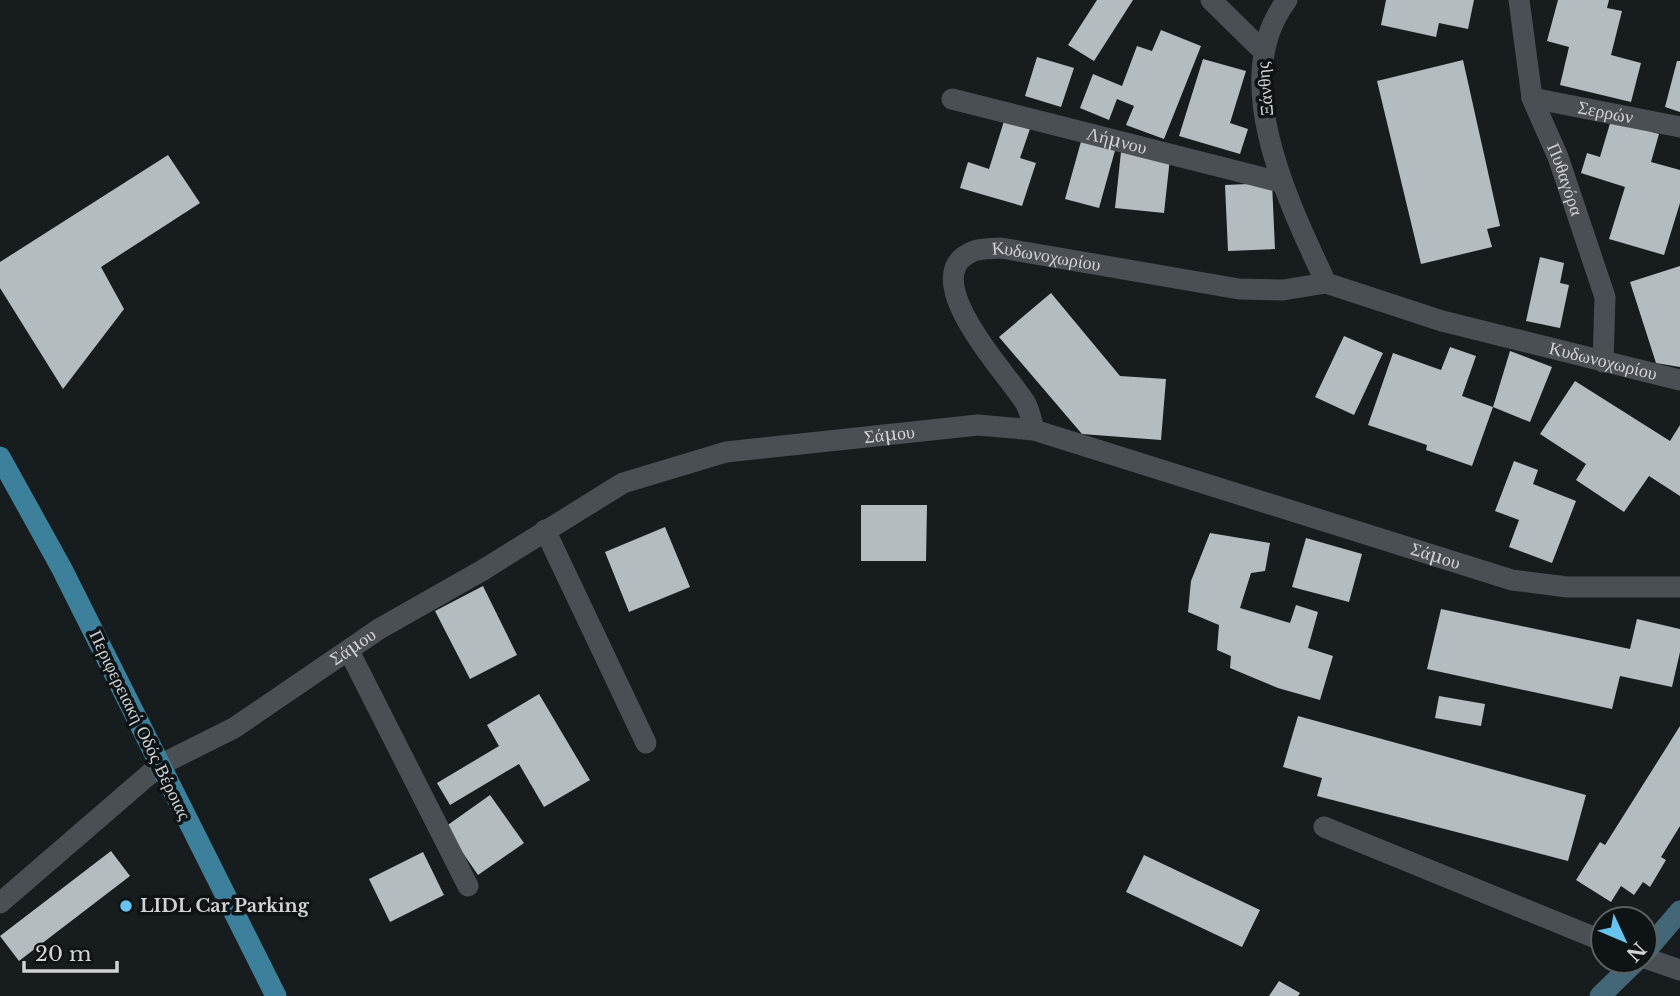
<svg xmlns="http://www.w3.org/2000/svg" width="1680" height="996" viewBox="0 0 1680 996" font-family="'Libre Baskerville',serif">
<rect width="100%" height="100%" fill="#171d1f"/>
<!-- building -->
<path fill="#b5bcc0" d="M1097,0H1133L1094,61L1068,45Z
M1386,0H1474L1468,29L1439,23L1436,37L1381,25Z
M1558,0H1609L1607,8L1622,11L1611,55L1641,63L1631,102L1560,85L1569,47L1547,41Z
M1161,30L1201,46L1164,139L1126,125L1134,106L1117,99L1109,120L1080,108L1093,74L1122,86L1137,46L1152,51Z
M1037,57L1074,68L1061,107L1025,96Z
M1203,59L1246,71L1230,123L1248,129L1240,154L1179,136Z
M1463,60L1500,226L1487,229L1492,247L1421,264L1377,81Z
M1677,61H1680V112L1665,107Z
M1005,118L1031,126L1020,158L1036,163L1022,206L960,188L968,162L989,169Z
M1611,120L1659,134L1651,162L1680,170V203L1664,255L1609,239L1625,187L1581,173L1587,153L1600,157Z
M1082,138L1116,147L1099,208L1065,199Z
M1121,152L1170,158L1164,213L1115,208Z
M168,155L200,203L101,267L124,309L63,389L0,288V262Z
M1272,183L1275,249L1228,251L1225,185Z
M1540,257L1564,263L1560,283L1569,285L1560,328L1526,321Z
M1680,266V367L1656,363L1630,282Z
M1051,293L1120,376L1166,379L1161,440L1082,434L999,337Z
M1344,336L1383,353L1354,415L1315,397Z
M1450,347L1476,356L1462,396L1493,407L1472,466L1426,450L1427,445L1368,425L1393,353L1441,370Z
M1510,351L1552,367L1530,422L1493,407Z
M1575,381L1670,441L1680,425V496L1649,476L1624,512L1576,480L1586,464L1540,434Z
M1514,461L1538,470L1533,484L1576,501L1552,563L1509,547L1519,520L1495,511Z
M861,505H927L926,561H861Z
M665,527L690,587L629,612L605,552Z
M1210,533L1270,543L1265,571L1251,573L1240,608L1290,623L1296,605L1318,612L1308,648L1333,656L1320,700L1278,688L1230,668L1231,656L1217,650L1219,625L1188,612L1191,581Z
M1306,538L1362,554L1349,602L1292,587Z
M483,586L517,655L470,679L435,611Z
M1441,609L1630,649L1637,619L1680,629V652L1672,687L1620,676L1612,709L1427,669Z
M539,694L590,780L544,807L519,764L450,805L437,783L499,746L487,725Z
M1439,696L1485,704L1481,726L1435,718Z
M1298,716L1586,795L1568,861L1317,796L1322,778L1283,767Z
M1680,726V826L1661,857L1666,860L1650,887L1643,882L1634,895L1621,886L1611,902L1576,880L1600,842L1605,845Z
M490,795L524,843L478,875L445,827Z
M111,851L130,876L19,961L0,936Z
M423,852L444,895L390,922L369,879Z
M1144,855L1260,910L1242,947L1126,892Z
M1279,981L1300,993L1298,996H1269Z"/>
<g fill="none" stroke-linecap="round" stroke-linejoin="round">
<!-- street -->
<g stroke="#494f52" stroke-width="21">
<path d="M1211,0L1262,50"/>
<path id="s1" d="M1287,0C1226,79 1290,205 1326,283L1442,321L1680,380"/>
<path id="s2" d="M1519,0L1532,98L1558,157L1605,297L1603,362"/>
<path id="s3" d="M1532,98L1680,127"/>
<path id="s4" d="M952,99L1280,182"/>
<path id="s5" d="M1034,430C1032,422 1030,412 1026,404C1010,376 911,275 974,251C982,248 993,249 1001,248L1239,289L1283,290L1326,283"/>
<path d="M545,530L646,743"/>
<path d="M349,651L468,886"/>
<path d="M1324,827L1603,941"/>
<path id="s6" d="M0,903L160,765L234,728L379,629L483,570L623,483L726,452L978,425L1034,430L1512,580L1567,587H1680"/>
<path d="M1645,958L1680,970"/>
</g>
<!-- secondary -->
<path stroke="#436777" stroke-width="21" d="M1645,952L1680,911
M1600,996L1636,961"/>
<!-- primary -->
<path stroke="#3d809b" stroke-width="21" d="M0,457L62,569L276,996"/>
</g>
<!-- markers -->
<circle fill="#67c4ef" stroke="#0e1316" stroke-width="2.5" cx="126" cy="906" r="7"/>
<g text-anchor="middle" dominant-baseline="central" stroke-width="7" stroke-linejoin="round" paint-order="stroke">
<!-- street labels -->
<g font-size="18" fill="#d0d3d5" stroke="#0e1316">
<text transform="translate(1265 89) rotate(-95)">Ξάνθης</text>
<text stroke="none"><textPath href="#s3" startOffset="75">Σερρών</textPath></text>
<text stroke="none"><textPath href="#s4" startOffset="170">Λήμνου</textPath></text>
<text stroke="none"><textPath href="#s2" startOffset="187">Πυθαγόρα</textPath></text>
<text stroke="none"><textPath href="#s5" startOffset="284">Κυδωνοχωρίου</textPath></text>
<text stroke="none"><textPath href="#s1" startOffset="588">Κυδωνοχωρίου</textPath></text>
<text stroke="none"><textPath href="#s6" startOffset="1026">Σάμου</textPath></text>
<text stroke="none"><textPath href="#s6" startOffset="1592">Σάμου</textPath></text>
<text stroke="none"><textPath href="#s6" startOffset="438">Σάμου</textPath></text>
<text transform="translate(140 725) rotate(64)">Περιφερειακή Οδός Βέροιας</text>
</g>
<!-- poi labels -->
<g font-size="18" font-weight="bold" fill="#d0d3d5" stroke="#0e1316" text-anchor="start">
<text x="140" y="906">LIDL Car Parking</text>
</g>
</g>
<!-- north arrow -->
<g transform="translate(1624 940) rotate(134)"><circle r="33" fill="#0e1316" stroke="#5c6062" stroke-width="2"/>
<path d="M0-5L12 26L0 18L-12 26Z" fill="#67c4ef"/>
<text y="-10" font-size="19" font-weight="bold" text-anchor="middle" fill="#d0d3d5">N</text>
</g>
<!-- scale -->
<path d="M24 961v10h93v-10" fill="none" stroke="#d0d3d5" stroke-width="3.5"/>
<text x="35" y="961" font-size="21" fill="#d0d3d5" stroke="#0e1316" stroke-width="5" paint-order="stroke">20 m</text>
</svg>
